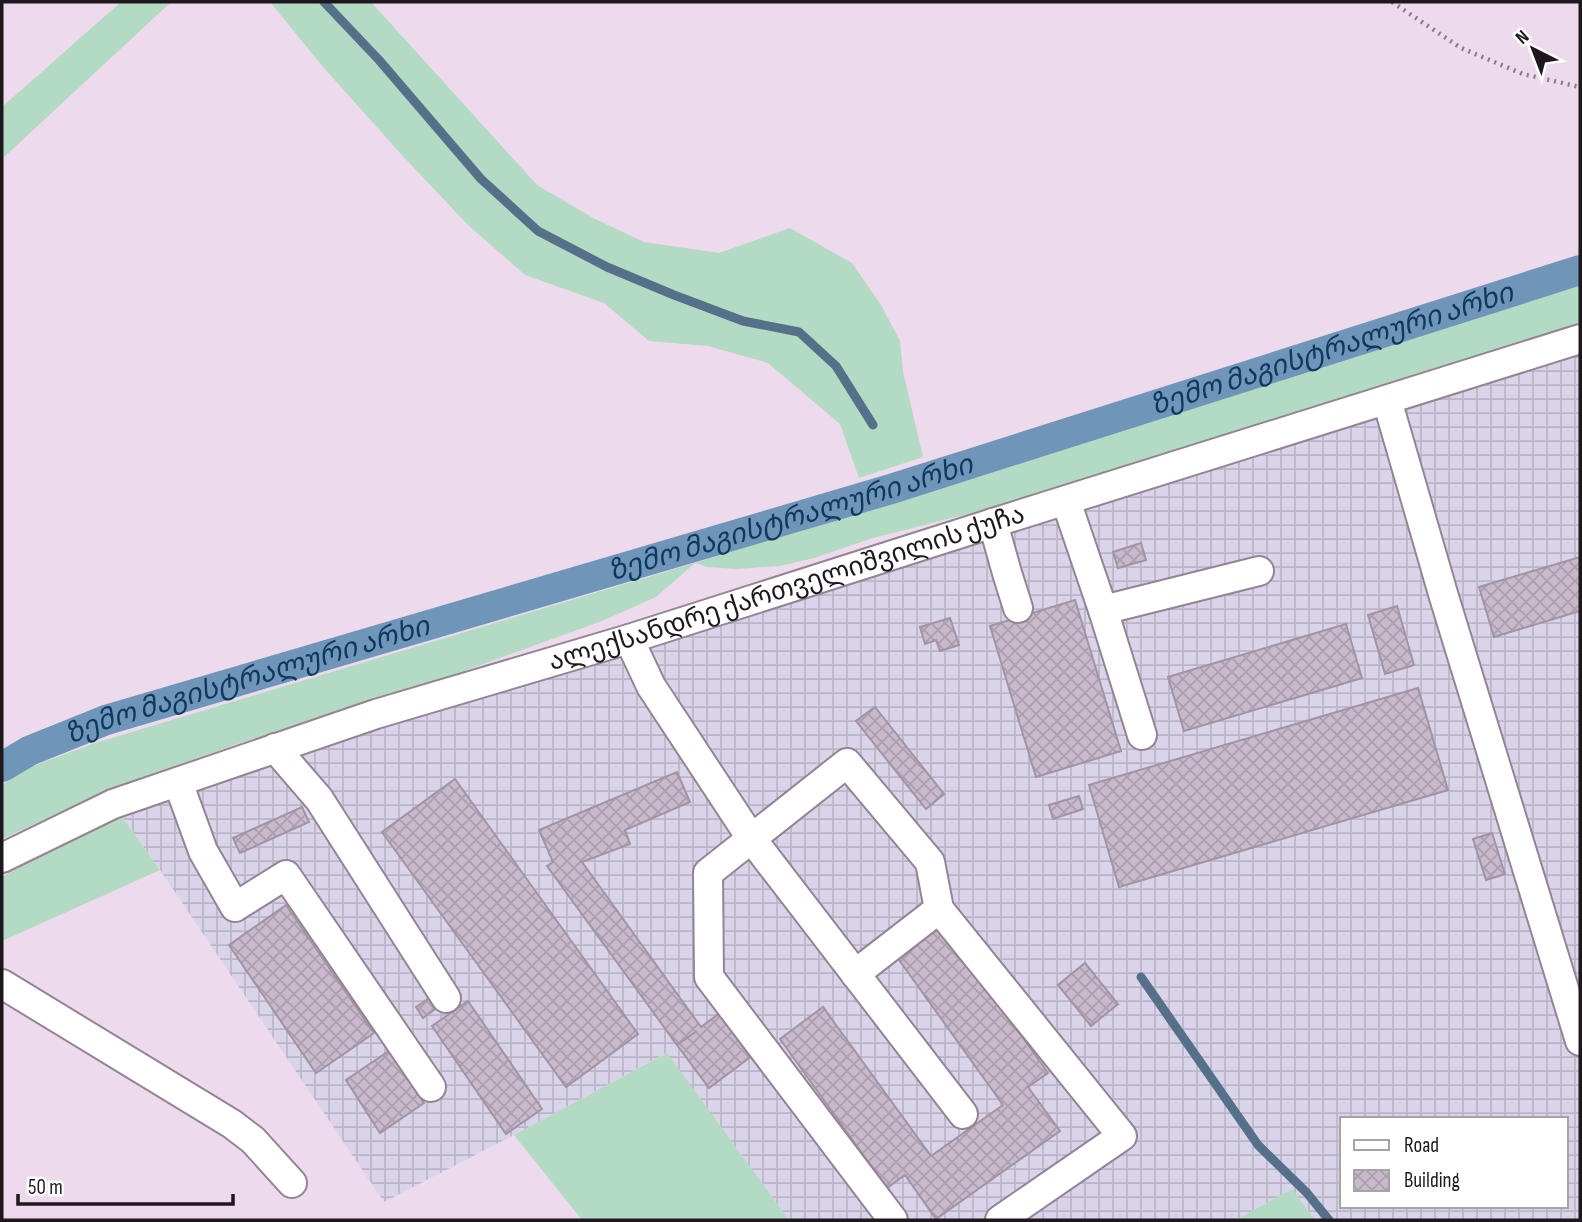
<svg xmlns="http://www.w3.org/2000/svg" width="1582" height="1222" viewBox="0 0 1582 1222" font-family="'Sofia Sans Condensed','Noto Sans Georgian',sans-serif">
<defs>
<pattern id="industrial-grid" width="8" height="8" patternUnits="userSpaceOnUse" patternTransform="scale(1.75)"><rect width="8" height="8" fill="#d9d4e9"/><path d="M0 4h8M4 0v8" fill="none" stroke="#bab5c7"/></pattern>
<pattern id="building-cross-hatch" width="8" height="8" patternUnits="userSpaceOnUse" patternTransform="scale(1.75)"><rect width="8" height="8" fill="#c8b9cb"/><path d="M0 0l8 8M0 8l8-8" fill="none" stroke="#ab9eae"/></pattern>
</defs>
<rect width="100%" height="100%" fill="#eddaec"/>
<!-- industrial -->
<path fill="url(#industrial-grid)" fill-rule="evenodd" d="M1580,339V1220H1315L1292,1189L1236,1220H789L666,1053L514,1135L384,1202L160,870L113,804ZM1342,1119H1566V1206H1342Z"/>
<!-- grass -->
<path fill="#b3dac2" d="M121,2H171L2,159V107Z
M270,2H371L537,185L593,218L644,242L719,253L790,228L852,263L881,305L900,341L903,372L923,457L859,478L840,424L768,363L708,346L649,341L604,303L525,275L468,225L400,153L324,68Z
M1580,285V323L1203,445L1050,493L873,538L814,558L780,566L737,569L708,567L695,563L656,597L602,621L414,689L237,744L163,770L113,788L2,839V785L28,768L95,743L695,563Z
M119,813L160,870L2,941V877Z
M667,1053L789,1220H582L514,1135Z
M1292,1189L1315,1220H1236Z"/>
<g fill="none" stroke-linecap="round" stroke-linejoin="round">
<!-- stream -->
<path stroke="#57708a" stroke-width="9" d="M324,2L379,60L481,179L538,231L607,267L674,295L743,321L799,332L836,366L873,425
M1141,977L1258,1145L1307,1193L1329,1220"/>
<!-- canal -->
<path stroke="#6f95b9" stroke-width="30" id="s1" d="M2,767L29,751L106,720L891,489L1580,270"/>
</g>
<!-- building -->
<path fill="url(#building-cross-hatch)" stroke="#a293a5" stroke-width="2" d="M1141,543L1146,560L1118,568L1113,552Z
M1580,557V611L1494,637L1479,587Z
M1075,600L1121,751L1036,777L990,626Z
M1397,606L1414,665L1385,674L1368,615Z
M950,618L959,645L940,651L936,640L925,644L920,627Z
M1346,624L1362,678L1184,731L1168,677Z
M1418,688L1448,790L1119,887L1089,785Z
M875,707L944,794L926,809L856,721Z
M677,772L690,802L625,830L630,844L582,862L701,1027L721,1012L753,1055L709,1088L677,1045L697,1031L677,1045L547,866L553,862L539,830Z
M455,779L638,1034L566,1087L382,832Z
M1079,796L1083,809L1053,819L1049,805Z
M302,807L309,822L240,853L233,838Z
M1492,833L1505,874L1486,880L1473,839Z
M286,905L374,1033L316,1073L229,945Z
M942,924L1048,1073L1028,1087L1060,1131L936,1219L905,1175L887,1188L780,1039L823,1007L931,1156L1003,1105L897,957Z
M1085,963L1118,1004L1091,1026L1058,985Z
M431,997L438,1007L423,1018L416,1007Z
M468,1001L542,1109L506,1134L432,1026Z
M389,1051L424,1103L380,1133L346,1080Z"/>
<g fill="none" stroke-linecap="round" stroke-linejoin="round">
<!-- minor casing -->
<g stroke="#948494" stroke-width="32">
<g id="minor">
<path d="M1387,400L1444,597L1580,1041"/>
<path d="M1066,501L1103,610L1142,735"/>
<path d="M993,523L1007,573L1018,608"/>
<path d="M1103,610L1259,571"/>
<path d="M629,639L651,686L751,838L963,1114"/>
<path d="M275,748L319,799L446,998"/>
<path d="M178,782L203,851L235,907L286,875L431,1087"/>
<path id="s2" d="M2,858L113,804L376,714L629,639L993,523L1580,339"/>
<path d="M855,974L939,909"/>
<path d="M2,984L232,1124L253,1140L292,1183"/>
<path d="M893,1220L709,977L708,873L847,763L930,862L939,909L1122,1136L1000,1220"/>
</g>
</g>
<!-- path -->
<path stroke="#897c88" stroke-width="4.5" stroke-dasharray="2 5" stroke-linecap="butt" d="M1392,2L1461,48L1523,74L1580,87"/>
<!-- minor -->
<use href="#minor" stroke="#fff" stroke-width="28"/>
</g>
<g text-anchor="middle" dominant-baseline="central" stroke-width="5" stroke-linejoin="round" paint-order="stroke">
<!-- street labels -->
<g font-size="26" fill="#1e181e" stroke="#fff">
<text stroke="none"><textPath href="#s2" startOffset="831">ალექსანდრე ქართველიშვილის ქუჩა</textPath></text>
</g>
<!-- water labels -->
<g font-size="28" font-style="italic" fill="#0e395e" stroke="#fff">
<text stroke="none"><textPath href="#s1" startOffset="1395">ზემო მაგისტრალური არხი</textPath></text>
<text stroke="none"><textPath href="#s1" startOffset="828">ზემო მაგისტრალური არხი</textPath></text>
<text stroke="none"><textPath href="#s1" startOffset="261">ზემო მაგისტრალური არხი</textPath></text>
</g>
</g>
<!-- border -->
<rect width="1582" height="1222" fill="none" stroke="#1e181e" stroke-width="7"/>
<!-- legend -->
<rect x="1340" y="1117" width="228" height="91" fill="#ffffff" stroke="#a5a3a5" stroke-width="2"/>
<rect x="1354" y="1140" width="35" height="10" fill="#ffffff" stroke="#a5a3a5" stroke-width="2"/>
<text x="1404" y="1152" font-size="21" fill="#1e181e">Road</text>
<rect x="1354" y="1170" width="35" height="21" fill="url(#building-cross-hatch)" stroke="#a5a3a5" stroke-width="2"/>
<text x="1404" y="1187" font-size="21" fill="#1e181e">Building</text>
<!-- north arrow -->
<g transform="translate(1533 49) rotate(318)" stroke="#ffffff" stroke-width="5" paint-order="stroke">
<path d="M0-5L12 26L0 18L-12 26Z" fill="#1e181e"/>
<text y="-10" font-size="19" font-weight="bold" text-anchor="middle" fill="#1e181e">N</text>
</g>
<!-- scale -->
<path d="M18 1194v10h215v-10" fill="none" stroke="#1e181e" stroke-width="3.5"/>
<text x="28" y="1194" font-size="21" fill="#1e181e" stroke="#ffffff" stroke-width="5" paint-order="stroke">50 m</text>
</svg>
